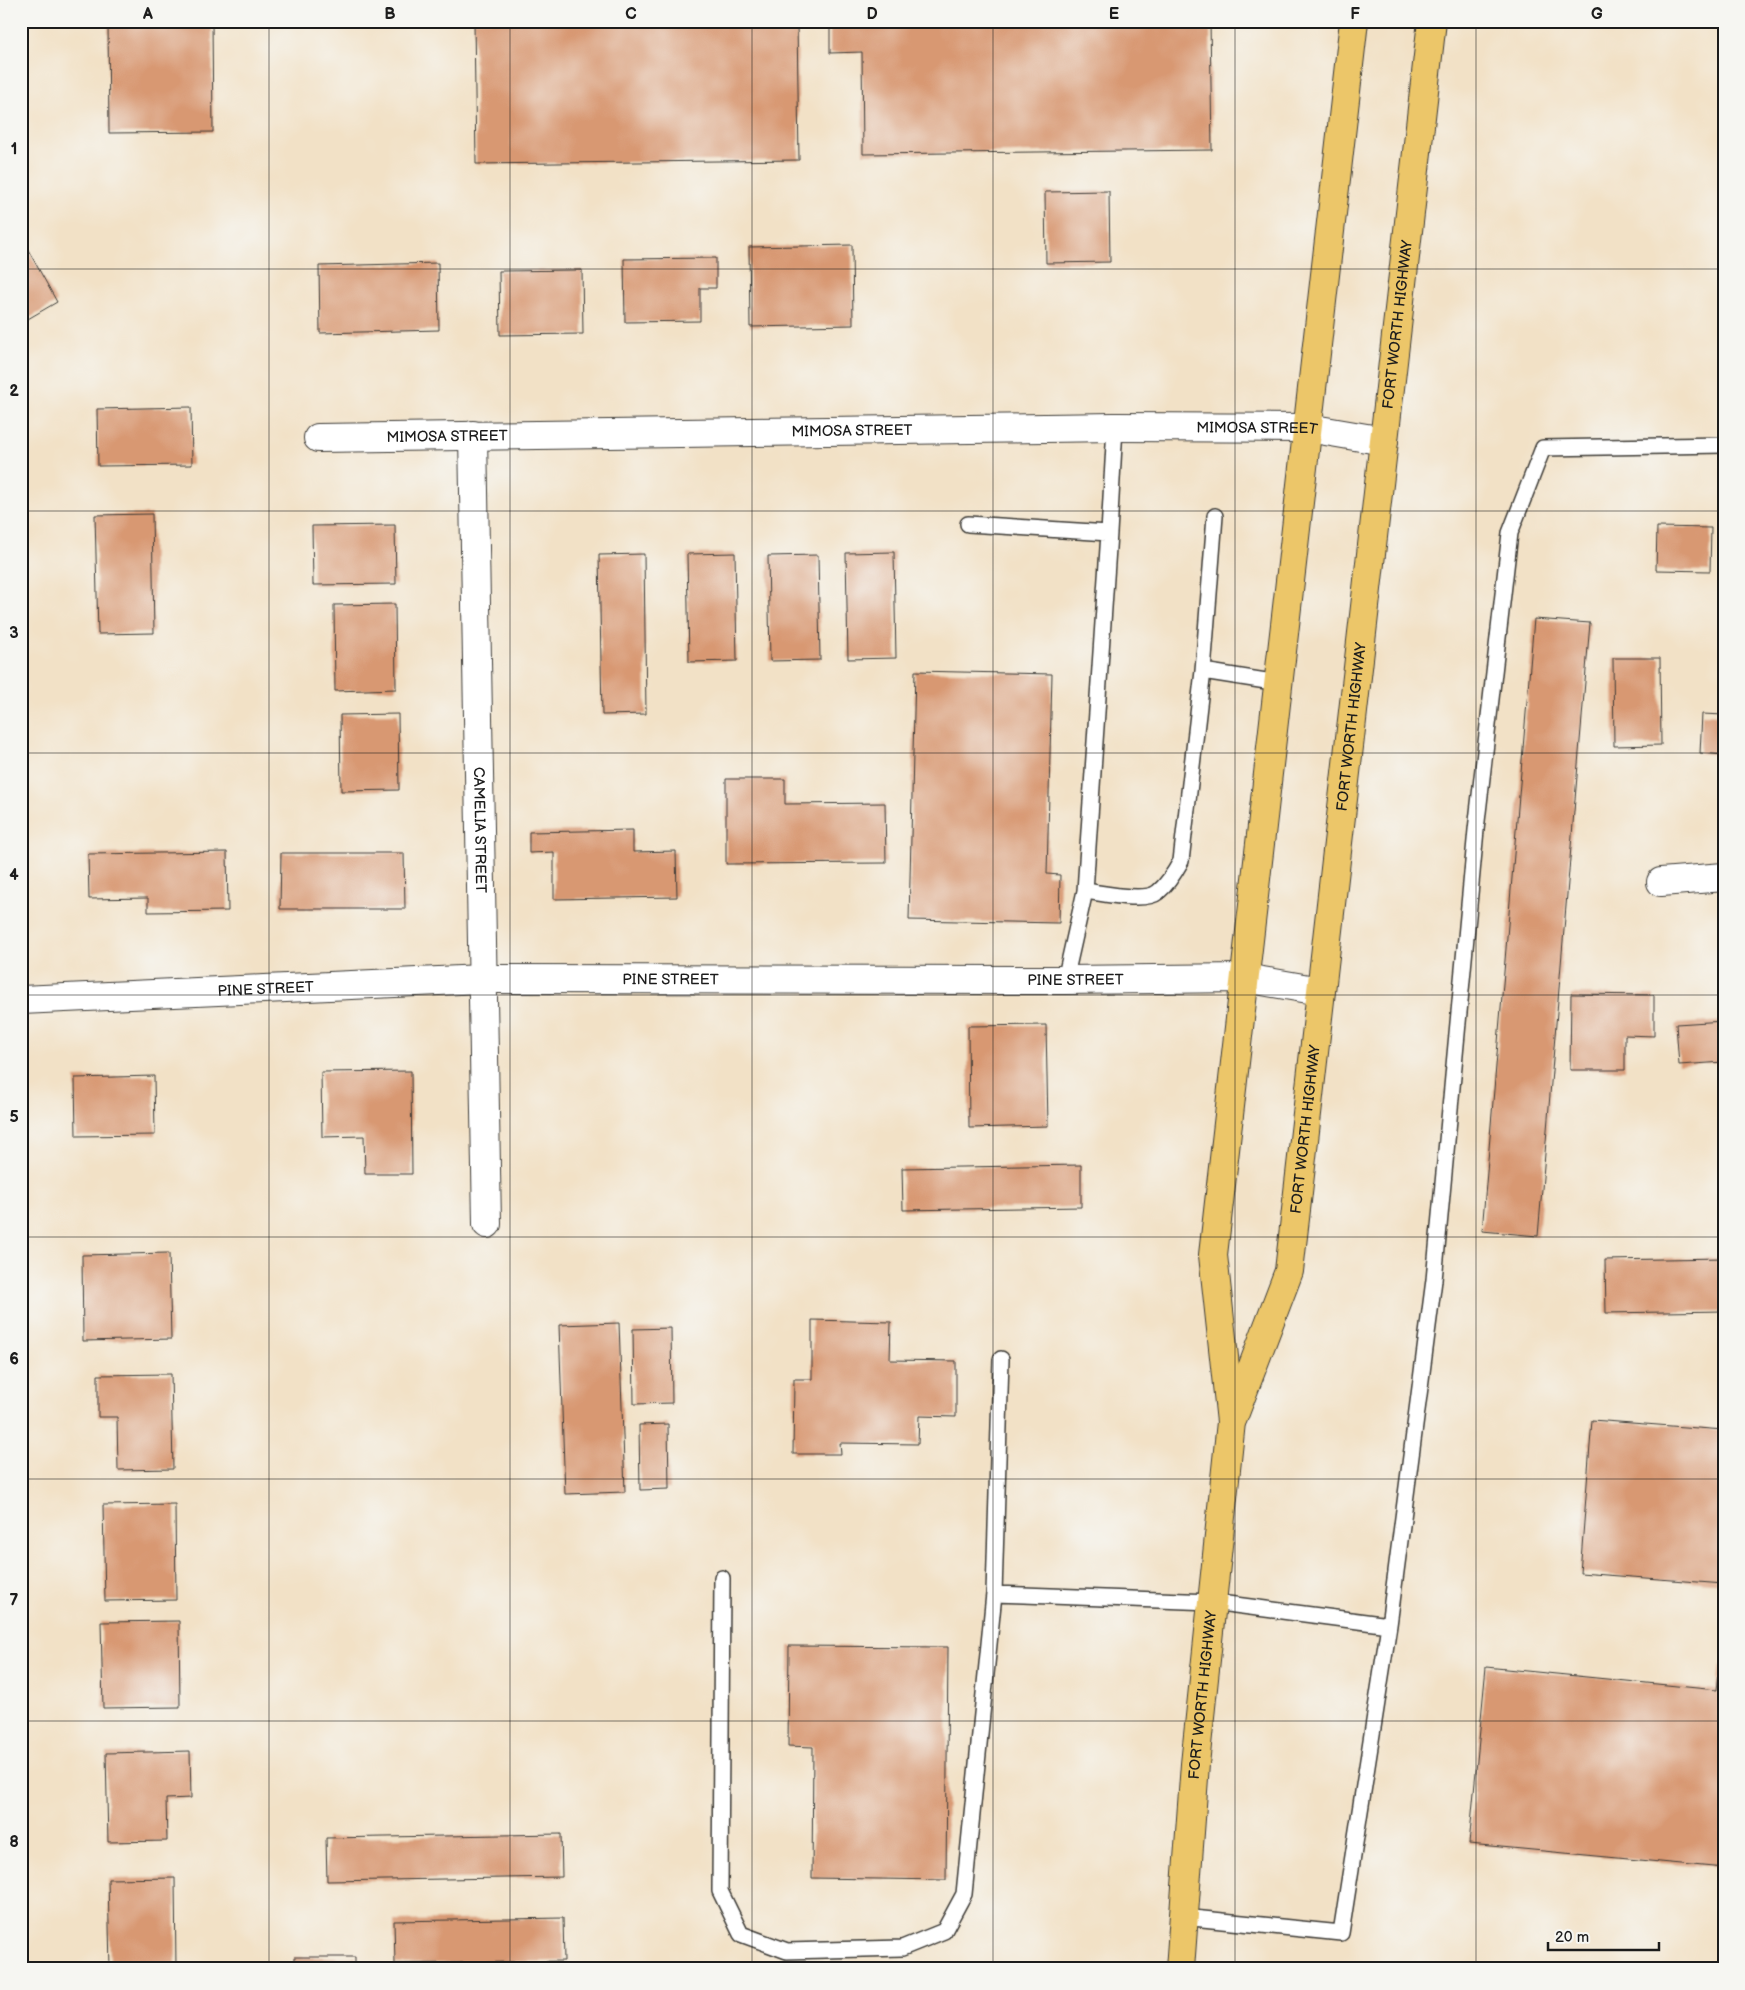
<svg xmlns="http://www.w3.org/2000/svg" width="1745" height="1990" viewBox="0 0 1745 1990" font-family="'Balsamiq Sans',sans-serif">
<rect width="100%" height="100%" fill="#f6f6f2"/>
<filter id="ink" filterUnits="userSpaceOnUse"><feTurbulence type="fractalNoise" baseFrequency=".02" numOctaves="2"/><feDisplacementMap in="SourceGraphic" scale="10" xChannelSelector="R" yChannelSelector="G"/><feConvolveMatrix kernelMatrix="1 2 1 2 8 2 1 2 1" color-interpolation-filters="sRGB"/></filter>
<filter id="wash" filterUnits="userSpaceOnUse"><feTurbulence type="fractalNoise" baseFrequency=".0096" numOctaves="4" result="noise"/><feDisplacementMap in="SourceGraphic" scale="20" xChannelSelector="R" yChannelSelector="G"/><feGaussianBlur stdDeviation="1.12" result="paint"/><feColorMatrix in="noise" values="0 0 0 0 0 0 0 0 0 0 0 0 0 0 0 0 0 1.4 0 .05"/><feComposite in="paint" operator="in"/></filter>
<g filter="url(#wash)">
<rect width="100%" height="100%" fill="#f2e1c6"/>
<g id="blocks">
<!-- building -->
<path fill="#d89872" d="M108,21H212L213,132L109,133Z
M474,21H797L799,160L476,164Z
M830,21H1210L1212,150L863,154L862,52L830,53Z
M1109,191L1110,262L1046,263L1045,192Z
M852,245L853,325L750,327L749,247Z
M27,248L57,302L21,323V251Z
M716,258V288H700V321L625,322L624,259Z
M438,263L439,330L320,333L319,266Z
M582,270L583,334L500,335L499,271Z
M191,407L192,465L98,466L97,409Z
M152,514L154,633L98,634L95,515Z
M395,525L396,584L313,585L312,526Z
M1657,527L1711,528L1710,571L1656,570Z
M894,552L896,658L848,659L846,553Z
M735,553L737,661L689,662L687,554Z
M644,554L646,714L602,715L599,555Z
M818,555L820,660L770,661L768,556Z
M395,604L396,689L335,691L334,605Z
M1534,619L1590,623L1538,1236L1482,1231Z
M1613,658H1660L1661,745L1614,746Z
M915,671L1052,674L1047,874L1060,875L1059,923L909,920Z
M398,714L399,790L341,791L340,715Z
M1702,714L1724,715V755L1700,753Z
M726,779H785V804L885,803L886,863L726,864Z
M633,830V852L676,851L677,897L554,899V852L529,853V832Z
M227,852L228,911L148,912V898L89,899L88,854Z
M281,853H404L405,909H280Z
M1571,994L1654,995V1036L1625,1035V1070H1570Z
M1724,1021V1062L1679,1065L1676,1024Z
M1046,1025L1048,1126L969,1128L968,1026Z
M411,1071L412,1174H365L364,1136L322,1137L321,1072Z
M154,1076L155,1135L76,1136L75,1078Z
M1081,1165V1207L903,1210L902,1168Z
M169,1253L171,1339L83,1341L82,1255Z
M1724,1258V1311L1606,1313L1605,1260Z
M812,1320L891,1322L890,1360L956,1361V1417L919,1416L918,1444L840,1443L841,1454H793L794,1379H812Z
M619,1323L625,1492L565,1494L559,1325Z
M671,1328L672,1403L634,1404L633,1329Z
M171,1374L173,1469L118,1470L117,1417H98V1375Z
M1592,1420L1724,1430V1584L1580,1573Z
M668,1424L669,1489L640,1490L639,1425Z
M175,1504L176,1600L105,1601L103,1505Z
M179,1621L180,1707L103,1708L101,1622Z
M789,1646L948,1647L946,1880L812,1878L813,1747L788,1746Z
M1720,1665L1724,1666V1868L1469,1844L1486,1667L1717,1690Z
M190,1751L191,1798L166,1799L167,1841L108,1842L106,1753Z
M561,1834L562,1877L327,1881L326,1838Z
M175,1878L176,1969H110L108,1879Z
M563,1918L564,1961L395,1964L394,1921Z
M294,1957H355V1969H294Z"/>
</g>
</g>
<g filter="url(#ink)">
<use href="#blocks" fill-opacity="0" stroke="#3c3a36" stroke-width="1"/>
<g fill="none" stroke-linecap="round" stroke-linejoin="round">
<!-- lane casing -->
<g stroke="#3c3a36" stroke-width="18">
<path id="lane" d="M968,524L1109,533L1085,891L1065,980
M1109,533L1115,427
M1203,671L1215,516
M1085,891C1101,893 1145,903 1158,892C1168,884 1175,872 1181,861L1203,671L1279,683
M722,1578L720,1891L741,1934L787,1951L902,1948L944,1931L964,1894L994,1594L1212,1602L1389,1625L1341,1933L1183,1917
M994,1594L1001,1359
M1389,1625L1434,1280L1476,830L1510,533L1543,448L1724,445"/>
</g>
<!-- street casing -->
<g stroke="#3c3a36" stroke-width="30">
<g id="street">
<path id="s1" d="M473,435L487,1224"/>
<path id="s2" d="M318,438L1115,427L1308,428L1384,441"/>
<path d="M1661,882L1724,877"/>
<path id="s3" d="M21,1000L482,979L1065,980L1245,978L1320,991"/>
</g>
</g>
<!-- primary casing -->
<g stroke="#3c3a36" stroke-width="30">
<g id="primary">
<path id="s4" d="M1233,1418L1289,1271L1432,21"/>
<path id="s5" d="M1180,1969L1195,1764L1231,1422L1213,1255L1354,21"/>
</g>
</g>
<!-- lane -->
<use href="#lane" stroke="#fff" stroke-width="15"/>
<!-- street -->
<use href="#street" stroke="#fff" stroke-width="28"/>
<!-- primary -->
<use href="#primary" stroke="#ecc669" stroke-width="28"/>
</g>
</g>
<!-- grid -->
<path fill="none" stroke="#1c1c1c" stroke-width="1" stroke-opacity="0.55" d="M269,21V1969M510,21V1969M752,21V1969M993,21V1969M1235,21V1969M1476,21V1969M21,269H1724M21,511H1724M21,753H1724M21,995H1724M21,1237H1724M21,1479H1724M21,1721H1724"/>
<g text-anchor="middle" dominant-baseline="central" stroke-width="4" stroke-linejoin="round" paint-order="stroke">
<!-- street labels -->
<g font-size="15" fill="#1c1c1c" stroke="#f6f6f2">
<text stroke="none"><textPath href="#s4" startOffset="1110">FORT WORTH HIGHWAY</textPath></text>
<text stroke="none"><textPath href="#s2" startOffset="939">MIMOSA STREET</textPath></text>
<text stroke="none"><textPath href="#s2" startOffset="534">MIMOSA STREET</textPath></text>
<text stroke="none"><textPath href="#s2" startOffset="129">MIMOSA STREET</textPath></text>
<text stroke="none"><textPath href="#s4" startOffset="705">FORT WORTH HIGHWAY</textPath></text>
<text stroke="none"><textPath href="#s1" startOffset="395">CAMELIA STREET</textPath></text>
<text stroke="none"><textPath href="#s3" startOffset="650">PINE STREET</textPath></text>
<text stroke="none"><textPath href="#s3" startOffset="1055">PINE STREET</textPath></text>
<text stroke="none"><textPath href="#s3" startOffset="245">PINE STREET</textPath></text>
<text stroke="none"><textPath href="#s4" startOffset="300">FORT WORTH HIGHWAY</textPath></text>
<text stroke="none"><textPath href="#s5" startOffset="275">FORT WORTH HIGHWAY</textPath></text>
</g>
</g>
<!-- margin -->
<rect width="1745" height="1990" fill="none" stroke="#f6f6f2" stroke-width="55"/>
<!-- scale -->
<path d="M1548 1942v8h111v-8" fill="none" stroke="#1c1c1c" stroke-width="2.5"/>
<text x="1555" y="1942" font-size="15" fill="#1c1c1c" stroke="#f6f6f2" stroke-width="4" paint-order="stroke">20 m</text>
<rect x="28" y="28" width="1690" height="1934" fill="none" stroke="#1c1c1c" stroke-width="2"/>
<g font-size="16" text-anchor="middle" font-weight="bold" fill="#1c1c1c">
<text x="148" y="19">A</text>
<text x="390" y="19">B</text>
<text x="631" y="19">C</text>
<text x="872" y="19">D</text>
<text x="1114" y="19">E</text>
<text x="1355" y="19">F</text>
<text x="1597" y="19">G</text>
<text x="14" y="154">1</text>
<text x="14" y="396">2</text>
<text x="14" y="638">3</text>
<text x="14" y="880">4</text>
<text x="14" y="1122">5</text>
<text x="14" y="1364">6</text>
<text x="14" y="1605">7</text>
<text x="14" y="1847">8</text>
</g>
</svg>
